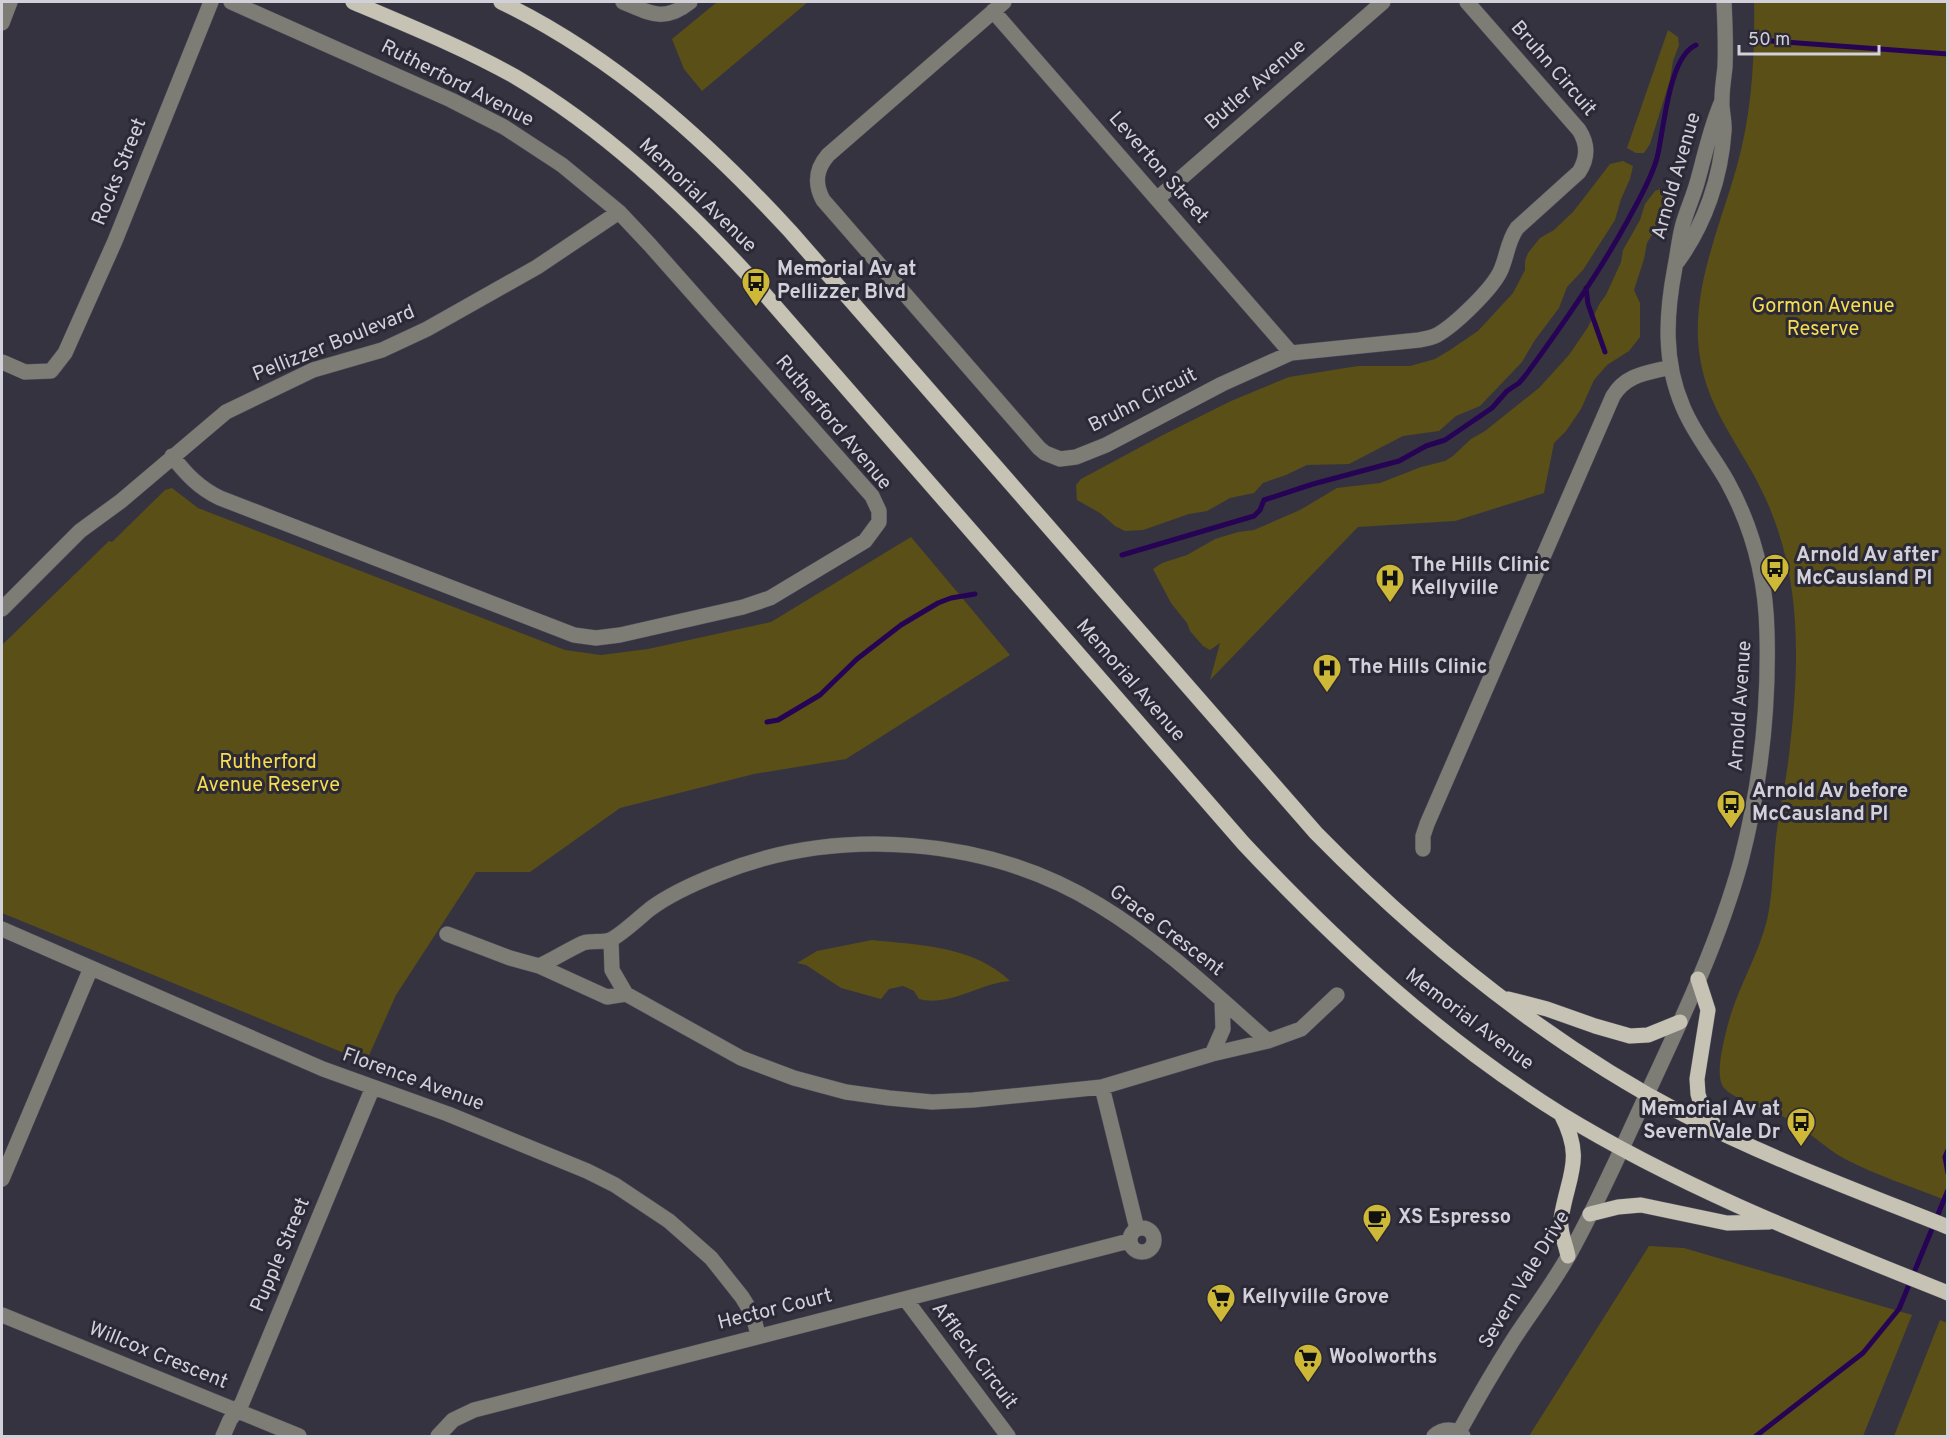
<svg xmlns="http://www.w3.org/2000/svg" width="1949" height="1438" viewBox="0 0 1949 1438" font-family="Overpass,sans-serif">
<rect width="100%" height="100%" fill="#363341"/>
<!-- green -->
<path fill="#594f17" d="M717,2H808L702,91L684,69L672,39Z
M1754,2H1947V1201C1914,1187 1877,1176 1845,1159C1823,1147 1805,1127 1782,1116C1768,1109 1729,1099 1722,1085C1715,1070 1726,1032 1730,1017C1740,984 1759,953 1767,920C1773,893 1773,864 1776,837C1779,810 1786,783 1789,755C1799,670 1803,585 1768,504C1743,445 1702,409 1698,340C1695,280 1721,223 1737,166C1752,112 1755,57 1754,2Z
M1668,30L1678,37L1679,45L1673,61L1670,80L1650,144L1644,153H1636L1627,148Z
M1623,161L1633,166L1630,179L1621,199L1615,220L1583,270L1567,287L1559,308L1535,340L1522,362L1480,406L1456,416L1439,431L1403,436L1349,464L1307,465L1286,475L1263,483L1254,493L1230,498L1207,511L1189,514L1143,530L1125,531L1115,526L1100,513L1077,500L1076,485L1081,479L1161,436L1231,401L1289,377L1358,366H1410L1435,359L1450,350L1478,331L1513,293L1525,270V261L1528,253L1540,238L1554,230L1573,212L1610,164Z
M1663,188L1669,199V207L1647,243L1644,259L1634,290L1640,303V337L1629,351L1607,365L1594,380L1581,409L1566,431L1554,443L1544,493L1455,521L1358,527L1210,680L1220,643L1210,650L1203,646L1190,631L1187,623L1171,603L1153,569L1162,563L1187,555L1215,539L1238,532L1254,530L1300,510L1337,488L1380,483L1421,467L1445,461L1453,456L1471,439L1485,431L1539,388L1569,355L1588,327L1600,303L1606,295L1621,262L1623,250L1640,220L1645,204L1655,191Z
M172,488L198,508L565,650L601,655L648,649L771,622L911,537L1010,655L846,759L754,774L620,808L530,872H476L396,995L366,1062L2,913V645L109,541L112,542L165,490Z
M872,940C920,945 974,946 1010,981C980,983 950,1007 919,999L914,991L903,986L889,989L881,999L841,988L806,965L797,963L817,951Z
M1649,1246L1684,1248L1912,1315L1863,1436H1529Z
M1940,1320L1947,1323V1436H1894Z"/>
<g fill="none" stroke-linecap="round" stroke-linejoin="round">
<!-- stream -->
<path stroke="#260355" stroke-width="5" d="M1758,40L1948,54
M1586,288L1588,304L1605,352
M1122,555L1254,516L1260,510L1264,500L1313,484L1399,461L1426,446L1445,440L1492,408L1507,391L1519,383L1525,376C1562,326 1598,275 1628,220C1638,201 1651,180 1657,158C1664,131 1668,57 1696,45
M767,722L778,720L820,695L857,659L901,625L938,603L951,598L975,594
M1948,1150L1945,1157L1948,1173
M1756,1436L1863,1353L1899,1309L1948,1190"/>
<!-- minor casing -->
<g stroke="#524f5c" stroke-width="16">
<path id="minor" d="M623,2C650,13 664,23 690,2
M1004,2L828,155C816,169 814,183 823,200L1039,448L1045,453L1060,459L1076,457L1106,445L1222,384L1291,353L1419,340C1425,339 1431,338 1437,335C1455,325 1491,290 1500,272C1507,258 1507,242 1517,228L1579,172C1588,158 1588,144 1579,130L1467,2
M993,11L1291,353
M2,23L10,2
M1157,199L1383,2
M1678,261C1705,224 1721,177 1724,131C1725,121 1721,110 1722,99C1722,88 1724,77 1725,67C1726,45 1725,23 1724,2
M2,362L25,372L51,371L65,353L115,241L211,2
M172,456C186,474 199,488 220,498L574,635L596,638L620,635L743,607L770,598L865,541L879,522V511L872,496L650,245L619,212L562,165L504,127L451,100L231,2
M2,609L80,531L121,501L226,412L313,370L382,350L427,329L537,267L619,212
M1423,849V836L1427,824L1613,396C1626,374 1648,373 1671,367
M2,929L323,1069L448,1114L587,1171L615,1185L669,1221L711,1258L742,1297L753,1315L758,1335
M447,934L510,958L539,966L607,997L626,994
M611,940L612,970L626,994L741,1058L794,1078L846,1092L889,1098L932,1102L973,1100L1102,1087L1137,1229
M539,966C554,959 568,950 583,943C592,940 602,943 610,940C620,936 640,917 650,909C670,894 695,883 718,874C839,825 988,837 1099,905C1160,942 1214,993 1268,1041
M1212,1054L1223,1029L1222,1000
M1102,1087L1212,1054L1268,1041L1301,1029L1337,995
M2,1179L91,968
M1130 1240a12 12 0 1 1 24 0a12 12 0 1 1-24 0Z
M906,1300L1008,1436
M2,1315L299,1436
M1459,1432C1476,1401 1494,1370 1513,1340C1532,1311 1552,1285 1569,1255C1598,1203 1622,1148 1647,1094C1682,1019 1719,941 1741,861C1760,787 1769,709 1767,633C1766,580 1753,528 1727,481C1713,456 1694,434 1683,407C1663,361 1666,314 1675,267C1678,252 1679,238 1683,224C1687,210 1693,197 1697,183C1705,155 1710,128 1722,101
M223,1436L230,1420L242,1403L373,1087
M438,1436L453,1420L474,1410L1129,1241
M1434,1436C1443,1428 1454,1428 1463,1436"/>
</g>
<!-- major casing -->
<g stroke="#524f5c" stroke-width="16">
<path id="major" d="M353,2C407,25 462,47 514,76C604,129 678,199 748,275L1244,844C1339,945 1442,1040 1561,1114C1682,1188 1816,1240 1948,1293
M501,2C613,56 706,140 790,231L1316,833C1425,944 1547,1043 1685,1115C1769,1158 1860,1192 1948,1227
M1698,979L1708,1010L1697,1079L1698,1094L1702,1107L1716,1128
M1508,999L1547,1009L1595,1026L1630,1036L1648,1035L1680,1022
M1561,1114C1585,1160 1568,1174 1561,1219C1559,1230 1566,1245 1568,1256
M1590,1214L1618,1207L1641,1205L1727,1223L1769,1222"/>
</g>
<!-- minor -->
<use href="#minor" stroke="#7e7d75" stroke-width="15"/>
<!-- major -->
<use href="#major" stroke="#c6c3b4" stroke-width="15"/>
</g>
<!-- icons -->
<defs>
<g id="bus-pin" transform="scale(1.5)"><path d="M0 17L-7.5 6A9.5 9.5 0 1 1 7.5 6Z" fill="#ceb837" stroke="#2c2936"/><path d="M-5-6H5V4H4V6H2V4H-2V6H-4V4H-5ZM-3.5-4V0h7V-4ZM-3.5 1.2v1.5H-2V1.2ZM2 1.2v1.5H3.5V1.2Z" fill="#111"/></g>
<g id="hospital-pin" transform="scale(1.5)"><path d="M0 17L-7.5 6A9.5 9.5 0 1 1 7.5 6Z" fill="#ceb837" stroke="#2c2936"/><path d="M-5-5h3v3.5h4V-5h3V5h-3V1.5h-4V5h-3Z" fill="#111"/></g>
<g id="cafe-pin" transform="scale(1.5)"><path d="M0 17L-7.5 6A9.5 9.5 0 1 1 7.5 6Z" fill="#ceb837" stroke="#2c2936"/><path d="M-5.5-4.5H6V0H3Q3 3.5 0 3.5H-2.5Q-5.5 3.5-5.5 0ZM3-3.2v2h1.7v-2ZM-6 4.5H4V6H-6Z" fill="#111"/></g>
<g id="supermarket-pin" transform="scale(1.5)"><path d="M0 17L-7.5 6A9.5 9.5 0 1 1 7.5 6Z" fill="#ceb837" stroke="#2c2936"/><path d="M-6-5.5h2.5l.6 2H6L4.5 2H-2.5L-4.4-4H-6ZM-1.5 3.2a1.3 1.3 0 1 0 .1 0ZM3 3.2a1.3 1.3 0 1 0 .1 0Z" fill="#111"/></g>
</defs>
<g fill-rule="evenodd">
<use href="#bus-pin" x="756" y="282"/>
<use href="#bus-pin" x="1775" y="568"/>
<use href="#hospital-pin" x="1390" y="578"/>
<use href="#hospital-pin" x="1327" y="668"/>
<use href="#bus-pin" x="1731" y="804"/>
<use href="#bus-pin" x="1801" y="1122"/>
<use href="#cafe-pin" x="1377" y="1218"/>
<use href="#supermarket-pin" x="1221" y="1298"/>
<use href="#supermarket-pin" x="1308" y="1358"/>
</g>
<g text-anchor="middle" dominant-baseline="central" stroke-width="6" stroke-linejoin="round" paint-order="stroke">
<!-- street labels -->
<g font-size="20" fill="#d2d0d9" stroke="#2c2936">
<text transform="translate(1553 69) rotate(49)">Bruhn Circuit</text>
<text transform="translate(457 84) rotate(27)">Rutherford Avenue</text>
<text transform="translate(1256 85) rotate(-41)">Butler Avenue</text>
<text transform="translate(1158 168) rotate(49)">Leverton Street</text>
<text transform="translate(120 172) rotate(-68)">Rocks Street</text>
<text transform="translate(1677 176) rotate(-74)">Arnold Avenue</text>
<text transform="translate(697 196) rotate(44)">Memorial Avenue</text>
<text transform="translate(334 344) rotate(-22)">Pellizzer Boulevard</text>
<text transform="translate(1143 401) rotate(-27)">Bruhn Circuit</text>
<text transform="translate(833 423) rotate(50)">Rutherford Avenue</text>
<text transform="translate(1130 681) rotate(49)">Memorial Avenue</text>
<text transform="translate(1741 706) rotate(-86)">Arnold Avenue</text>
<text transform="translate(1166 931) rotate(37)">Grace Crescent</text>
<text transform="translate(1469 1020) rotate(37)">Memorial Avenue</text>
<text transform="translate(413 1080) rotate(20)">Florence Avenue</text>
<text transform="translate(281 1255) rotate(-67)">Pupple Street</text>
<text transform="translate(1525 1280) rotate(-59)">Severn Vale Drive</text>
<text transform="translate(775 1310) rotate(-14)">Hector Court</text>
<text transform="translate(158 1356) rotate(22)">Willcox Crescent</text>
<text transform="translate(974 1356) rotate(53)">Affleck Circuit</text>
</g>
<!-- poi labels -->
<g font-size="20" font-weight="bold" fill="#d2d0d9" stroke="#2c2936" text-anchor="start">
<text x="777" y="270">Memorial Av at<tspan x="777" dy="23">Pellizzer Blvd</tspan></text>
<text x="1796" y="556">Arnold Av after<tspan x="1796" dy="23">McCausland Pl</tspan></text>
<text x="1411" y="566">The Hills Clinic<tspan x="1411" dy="23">Kellyville</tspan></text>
<text x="1348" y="668">The Hills Clinic</text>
<text x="1752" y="792">Arnold Av before<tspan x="1752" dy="23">McCausland Pl</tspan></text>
<text x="1780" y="1110" text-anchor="end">Memorial Av at<tspan x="1780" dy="23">Severn Vale Dr</tspan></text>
<text x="1398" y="1218">XS Espresso</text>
<text x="1242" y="1298">Kellyville Grove</text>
<text x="1329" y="1358">Woolworths</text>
</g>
<!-- park labels -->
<g font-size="20" fill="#f6dd4e" stroke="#2c2936">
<text x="1823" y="307">Gormon Avenue<tspan x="1823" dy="23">Reserve</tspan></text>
<text x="268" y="763">Rutherford<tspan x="268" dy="23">Avenue Reserve</tspan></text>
</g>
</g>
<!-- border -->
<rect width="1949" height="1438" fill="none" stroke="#d2d0d9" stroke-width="6"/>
<!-- scale -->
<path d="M1739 45v9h140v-9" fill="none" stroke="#d2d0d9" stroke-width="3"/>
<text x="1748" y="45" font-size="18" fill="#d2d0d9" stroke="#2c2936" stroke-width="4.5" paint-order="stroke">50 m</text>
</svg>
